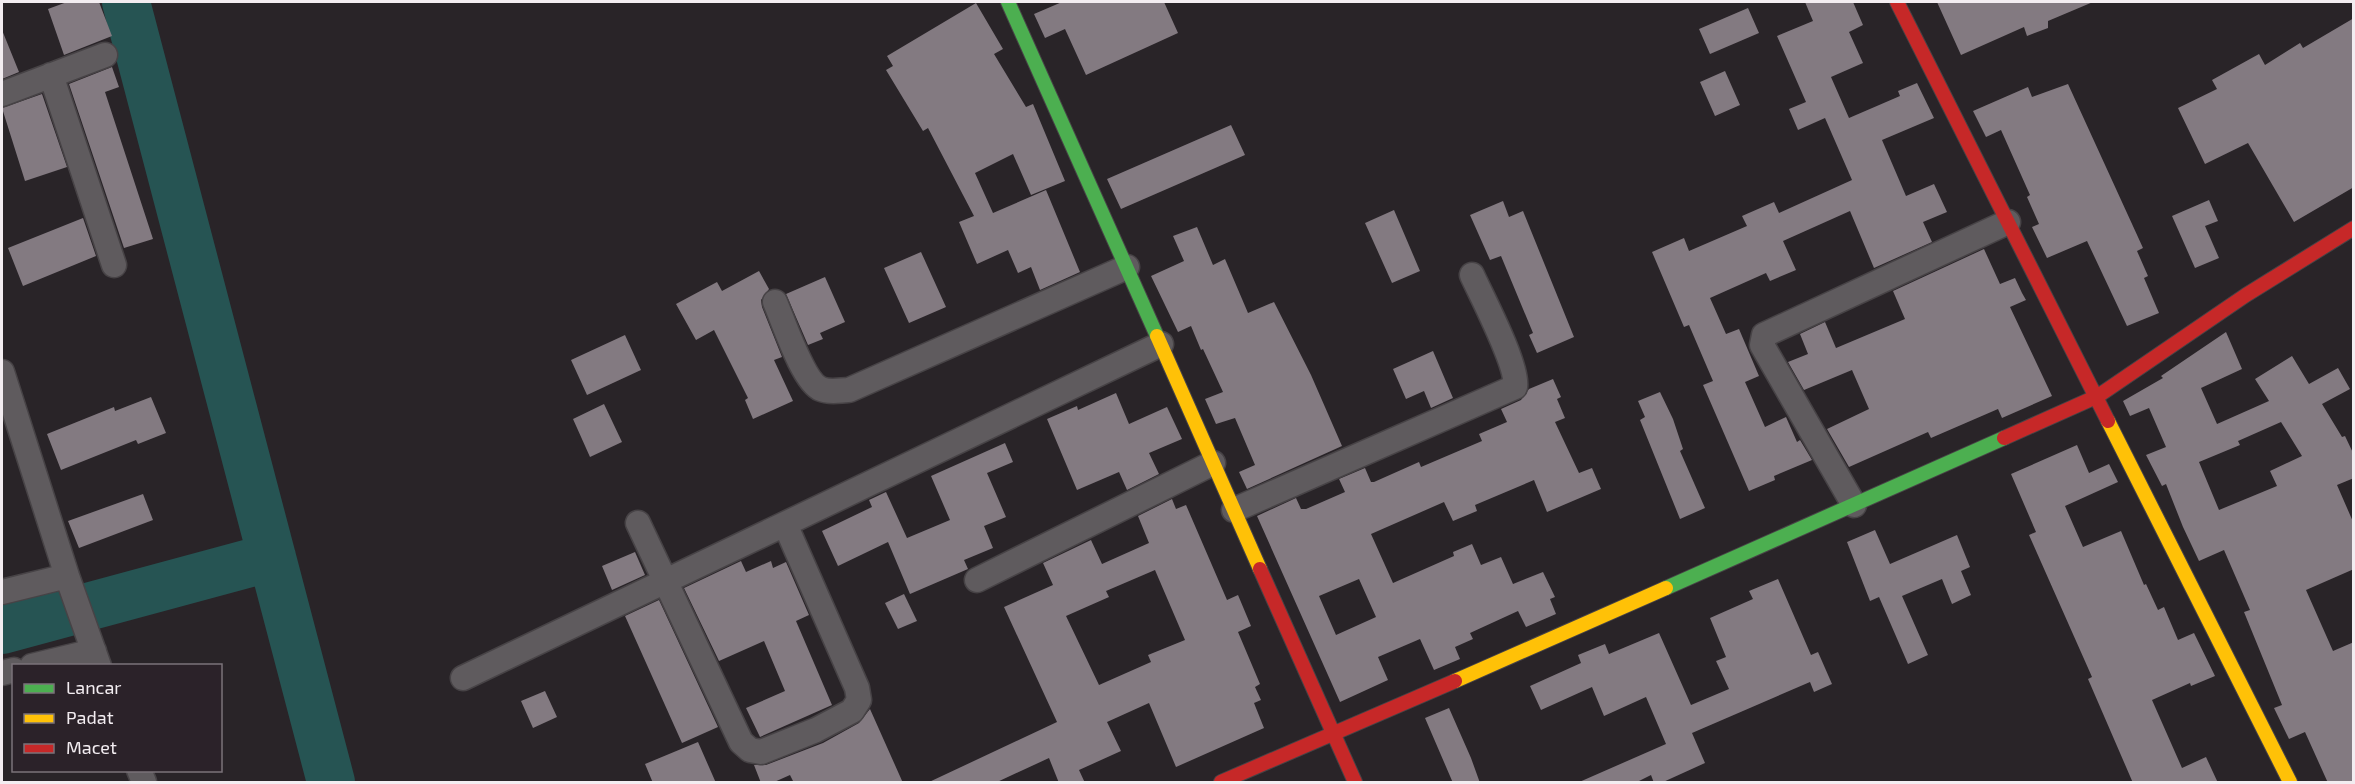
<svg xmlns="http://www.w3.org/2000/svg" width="2355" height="784" viewBox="0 0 2355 784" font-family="'Exo 2',sans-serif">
<rect width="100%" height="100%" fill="#292428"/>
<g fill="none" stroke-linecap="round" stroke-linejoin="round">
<!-- river -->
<path stroke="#265453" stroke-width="48" d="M126,2L331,782
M2,630L272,557"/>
</g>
<!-- building -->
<path fill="#837a81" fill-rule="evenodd" d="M67,2H99L112,36L64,55L48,9Z
M1062,2H1164L1178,33L1086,75L1065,29L1045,38L1034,14Z
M1805,2H1853L1863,25L1849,32L1863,63L1831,77L1849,118L1900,96L1898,91L1917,83L1934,118L1882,140L1906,196L1934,184L1947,212L1923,222L1932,242L1874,268L1850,211L1783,241L1796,270L1770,281L1766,273L1710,298L1726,334L1739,329L1759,376L1745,382L1765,427L1786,417L1797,442L1800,440L1812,460L1774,476L1775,480L1749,491L1703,385L1713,381L1689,325L1684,327L1652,252L1684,238L1689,251L1747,226L1742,216L1774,202L1779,213L1852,180L1825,118L1798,130L1789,109L1806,102L1777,36L1813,21Z
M1937,2H2093L2048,21V28L2027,36L2024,27L1961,55Z
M976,3L1003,49L994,54L1026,107L1033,104L1065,181L1031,195L1013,154L975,173L993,213L1046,190L1080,272L1040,290L1031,267L1018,273L1008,250L977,264L959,222L974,216L928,128L923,131L886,70L893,66L887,56Z
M1748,8L1759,33L1710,54L1699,29Z
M2354,18V187L2294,222L2248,143L2205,164L2178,108L2217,89L2212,80L2259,54L2265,65L2300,43L2303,48Z
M2,30L19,72L2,79Z
M112,67L119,87L105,92L153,239L124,248L69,84Z
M1725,71L1740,105L1715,116L1700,82Z
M2068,84L2143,248L2137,251L2148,276L2144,278L2159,313L2127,326L2087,241L2047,258L2032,227L2039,224L2027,197L2030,195L2001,130L1986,137L1973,111L2028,87L2032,97Z
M42,94L67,167L25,181L2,108Z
M1231,125L1245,155L1121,209L1107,179Z
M2209,200L2218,221L2205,226L2219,258L2195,268L2172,216Z
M1503,201L1509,217L1523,211L1574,337L1537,353L1529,335L1533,333L1501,256L1490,260L1470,215Z
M1394,210L1420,271L1392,283L1365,223Z
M83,218L96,256L23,286L8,248Z
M1197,227L1213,265L1225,259L1248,313L1274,302L1311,375L1342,446L1247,489L1239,472L1255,465L1235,418L1216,424L1205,399L1223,392L1203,349L1201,350L1191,326L1178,332L1151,276L1184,261L1173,236Z
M1984,249L2000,284L2015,278L2022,293L2026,300L2010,307L2052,396L2002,418L1998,409L1931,438L1928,432L1849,467L1827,429L1869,409L1852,370L1804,390L1788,362L1808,354L1800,334L1825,322L1836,348L1905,319L1893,291Z
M921,252L946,307L909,323L884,268Z
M759,271L769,289L761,300L762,307L782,357L774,360L793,401L753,419L745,400L748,398L714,330L696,340L676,304L717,282L722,291Z
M825,277L845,322L820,333L823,339L808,345L786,294Z
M2226,332L2242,369L2201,388L2217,424L2269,401L2255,379L2292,356L2309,384L2338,368L2350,389L2322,404L2342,437L2345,436L2354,455V478L2337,485L2354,524V569L2306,590L2333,651L2354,642V783H2328L2305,732L2289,739L2274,708L2282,705L2244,612L2250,610L2224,550L2199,561L2183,527L2166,484L2162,486L2146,455L2166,447L2149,408L2130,416L2123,401L2163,378L2161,376ZM2281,422L2302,456L2270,471L2277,486L2219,510L2199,462L2240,445L2238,441Z
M625,335L641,370L587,395L571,360Z
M1433,351L1453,398L1431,408L1424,391L1406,399L1393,369Z
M1553,379L1561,397L1557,399L1565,418L1555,422L1579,473L1592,468L1601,489L1547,512L1534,480L1475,505L1477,511L1453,521L1444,502L1371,534L1393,583L1454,556L1453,552L1472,544L1481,565L1501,557L1513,584L1543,572L1555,597L1550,599L1556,614L1526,627L1518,611L1470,633L1473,639L1455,647L1460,659L1434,670L1420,639L1378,657L1388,680L1340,702L1257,516L1296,498L1301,509H1306L1345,492L1339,479L1365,468L1371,482H1374L1419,462L1421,467L1482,441L1479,434L1507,422L1501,409L1521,400L1529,389ZM1359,579L1376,617L1336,635L1319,596Z
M1660,392L1673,419L1683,449L1680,451L1705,508L1680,519L1640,420L1645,417L1638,401Z
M1116,393L1129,424L1167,407L1182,439L1149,453L1159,474L1127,490L1119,472L1077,490L1047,419L1077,406L1078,410Z
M151,397L166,433L138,444L136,440L61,470L47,434L114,407L115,411Z
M604,404L622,442L590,457L573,419Z
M1005,443L1013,462L987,473L1006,517L984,526L993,548L964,560L968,569L910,594L888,542L838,566L822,531L872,507L869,500L886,492L907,538L950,520L931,476Z
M2077,445L2089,473L2109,464L2118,482L2065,506L2083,547L2121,531L2144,585L2146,584L2158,610L2164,607L2178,640L2194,633L2215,676L2191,686L2190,683L2152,700L2182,768L2206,757L2218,783H2133L2088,679L2092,677L2029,535L2036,532L2011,474Z
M143,494L153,520L79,548L68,521Z
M1172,499L1176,509L1186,505L1227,600L1238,595L1251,626L1238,632L1260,684L1255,687L1261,700L1254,703L1264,728L1176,767L1149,703L1107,722L1121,751L1079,770L1085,783H1059L1049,758L995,783H927L1057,722L1004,607L1053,585L1043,563L1091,540L1102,564L1149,543L1138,516ZM1155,570L1185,640L1148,655L1151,662L1099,685L1066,616L1109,597L1106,591Z
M1875,530L1890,564L1957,535L1970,567L1961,571L1971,595L1952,604L1942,579L1902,596L1928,655L1908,664L1879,597L1870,601L1847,542Z
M635,552L645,575L612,590L602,566Z
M741,561L746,572L771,561L773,568L786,562L809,615L796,621L832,705L760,737L746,708L785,691L764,641L719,661L684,588Z
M1778,579L1811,655L1818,652L1832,684L1814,692L1810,682L1692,733L1705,763L1661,783H1654L1651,775L1635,783H1577L1666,744L1646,697L1604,716L1592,687L1541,710L1530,686L1581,663L1578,655L1605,644L1609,654L1659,633L1691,705L1729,689L1716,661L1726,657L1710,618L1753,599L1749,591Z
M904,594L917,621L898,629L885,603Z
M659,600L718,727L682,743L625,616Z
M545,691L557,717L533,728L521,701Z
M1449,708L1471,758L1480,783H1453L1425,718Z
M870,709L903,783H794L790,775L772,783H761L754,765H766L823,743L859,723Z
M698,742L716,783H653L645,764Z"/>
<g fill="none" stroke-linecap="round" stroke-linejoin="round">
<!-- street casing -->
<g stroke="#474346" stroke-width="27">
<path id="street" d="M51,75L114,265
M2,94L105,55
M775,302C783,320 803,382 821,389C830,393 841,390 849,390L1127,267
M2,372L67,576L99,666
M1854,505L1762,345L1764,335L2008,222
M1234,510L1515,387C1519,367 1482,297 1472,275
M638,523L741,742L750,750L761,752L816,730L852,711L859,700L857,688L785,524
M977,580L1213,463
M2,592L67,576
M32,666L94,651
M2,673L14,670
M463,678L1161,344
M139,770L144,782"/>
</g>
<!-- fast casing -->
<g stroke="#474346" stroke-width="16">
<path id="fast" d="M1008,2L1157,336
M1666,588L2004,438"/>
</g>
<!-- slow casing -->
<g stroke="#474346" stroke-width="16">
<path id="slow" d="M1157,336L1260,569
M2108,421L2290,782
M1455,681L1666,588"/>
</g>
<!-- jam casing -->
<g stroke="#474346" stroke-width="16">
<path id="jam" d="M1897,2L2108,421
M2004,438L2098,396L2246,295L2354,228
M1260,569L1355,782
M1221,782L1455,681"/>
</g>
<!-- street -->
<use href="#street" stroke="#5f5b5e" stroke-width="24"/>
<!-- fast -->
<use href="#fast" stroke="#4caf50" stroke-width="14"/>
<!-- slow -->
<use href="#slow" stroke="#ffc107" stroke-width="14"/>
<!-- jam -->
<use href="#jam" stroke="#c62828" stroke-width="14"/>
</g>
<!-- border -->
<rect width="2355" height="784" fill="none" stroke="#f3edf1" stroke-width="6"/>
<!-- legend -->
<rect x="12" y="664" width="210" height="108" fill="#2b2229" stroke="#7b7379" stroke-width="1.5"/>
<rect x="24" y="684" width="30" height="9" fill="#4caf50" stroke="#7b7379" stroke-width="1.5"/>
<text x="66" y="694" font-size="18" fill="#f3edf1">Lancar</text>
<rect x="24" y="714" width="30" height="9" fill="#ffc107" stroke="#7b7379" stroke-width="1.5"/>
<text x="66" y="724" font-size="18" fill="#f3edf1">Padat</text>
<rect x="24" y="744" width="30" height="9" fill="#c62828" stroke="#7b7379" stroke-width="1.5"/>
<text x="66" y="754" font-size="18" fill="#f3edf1">Macet</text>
</svg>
